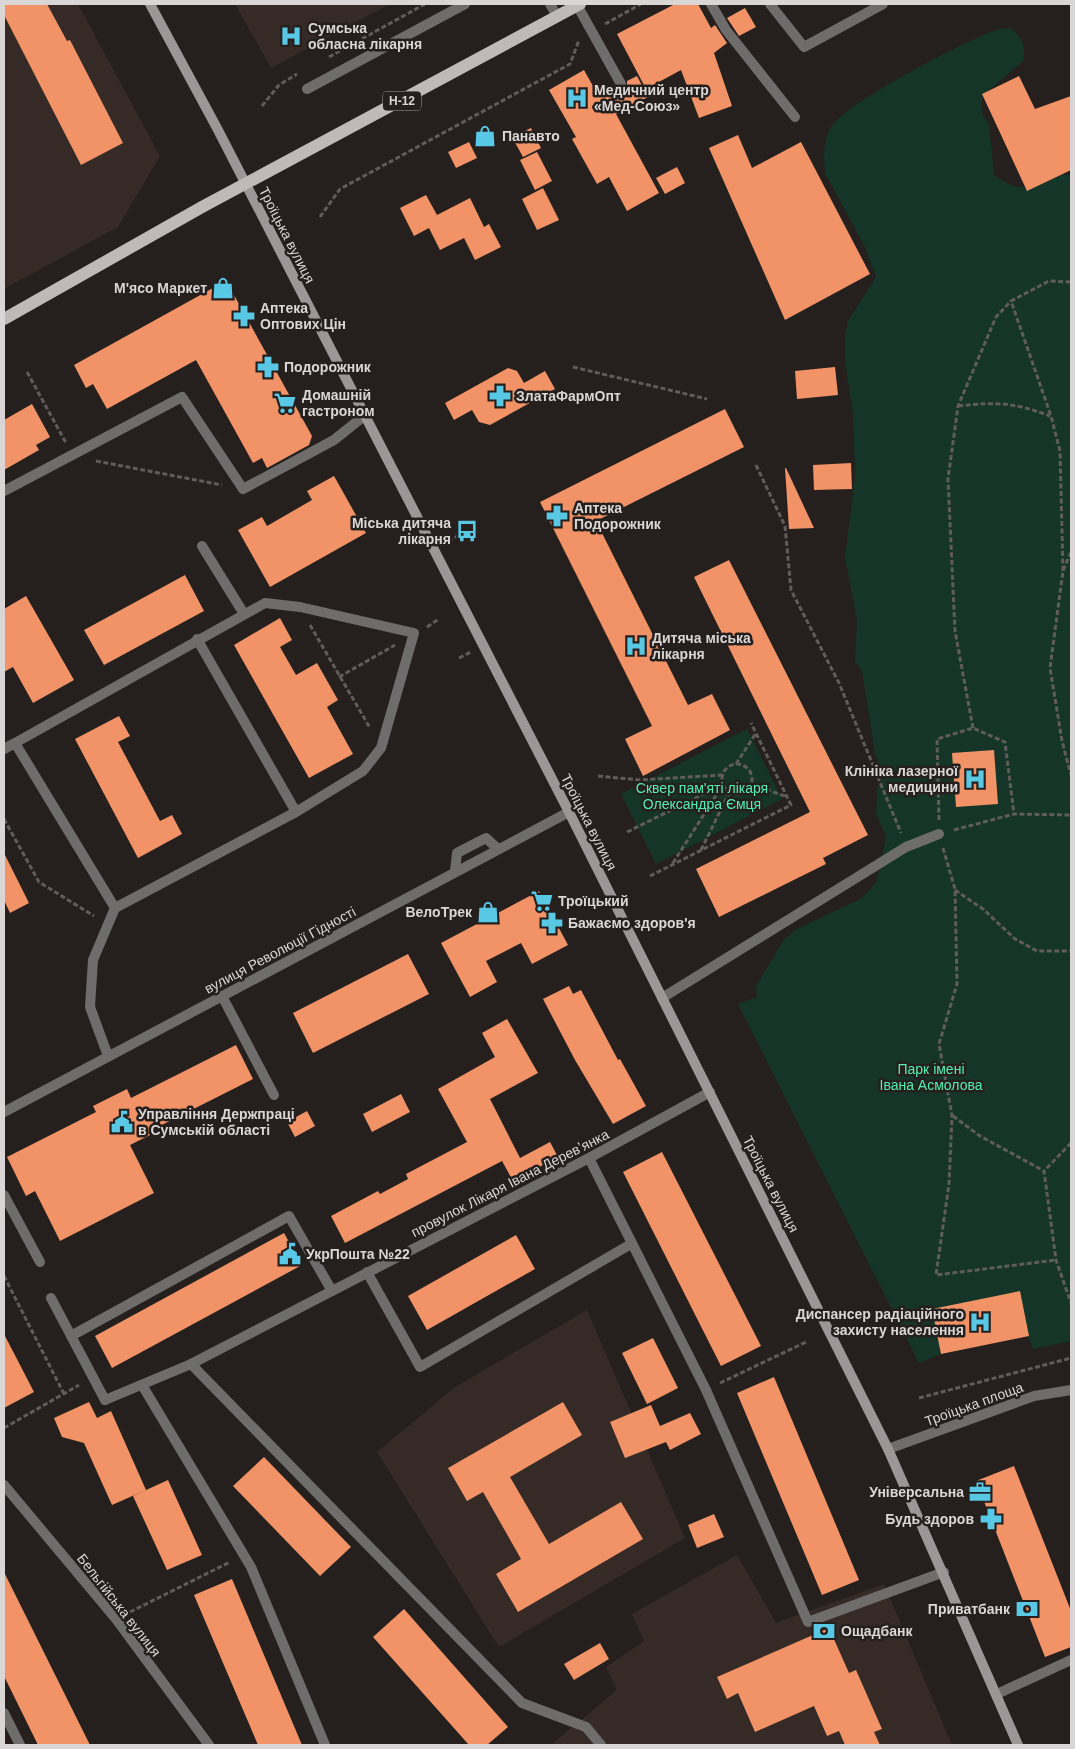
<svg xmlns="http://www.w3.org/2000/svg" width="1075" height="1749" viewBox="0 0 1075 1749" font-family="Helvetica,sans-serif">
<rect width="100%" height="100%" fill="#25201e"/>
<!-- built -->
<path fill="#352a26" d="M4,4H78L160,156L118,227L4,289Z
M235,4H390L271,68Z
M587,1310L685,1538L499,1647L377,1452L455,1387Z
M737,1555L776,1623L884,1584L952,1745H551L617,1690L606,1667L644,1641L632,1614Z"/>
<!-- green -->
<path fill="#143527" d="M1011,28C1023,39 1026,46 1023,61L982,96V113L989,125L994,175C1020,194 1029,188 1054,172L1071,176V1341L1033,1349L1028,1336L941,1354L919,1363L738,1004L757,997L756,986L783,941L795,930L860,899L870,890L877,880L886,837L876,813L878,787L884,776L875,753L862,671L855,661L857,620L845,557L855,478L853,414L845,361V335L848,321L876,277L865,247L826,175C823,160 823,140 831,127C848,101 964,42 996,30C1000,28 1006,29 1011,28Z
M747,729L782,799L656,864L621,794Z"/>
<!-- building -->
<path fill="#f19366" d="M4,4H47L67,41L70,40L123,143L81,165L4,15Z
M675,4H698L711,28L715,25L727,43L714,53L732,106L699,118L681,70L646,89L617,34Z
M745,8L756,27L739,36L727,18Z
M584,70L598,95L615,87L618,90H624L627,87V81L637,76L648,97L616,114L659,193L627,211L609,177L597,184L572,139L576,137L549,90Z
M1019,76L1035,109L1071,96V170L1027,191L982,94Z
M531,128L541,148L523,157L512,137Z
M738,135L752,168L801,142L870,274L785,320L709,148Z
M469,142L477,158L456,168L448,152Z
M537,152L552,181L535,190L520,160Z
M677,167L685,183L665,194L656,178Z
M543,188L559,220L537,230L522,199Z
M426,195L437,215L470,198L484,227L489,224L501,247L475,260L464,238L440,250L429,228L414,236L400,208Z
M222,283L229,286L312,436L309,445L267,468L262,458L253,463L196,360L107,409L93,384L86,388L74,365Z
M835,367L838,395L797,399L795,371Z
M508,368L517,371L524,383L545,371L555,389L490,425L479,422L472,410L454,420L445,403Z
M32,404L50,437L36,445L39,450L4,470V420Z
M725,409L744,447L596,521L688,705L712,694L730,730L643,776L625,739L652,726L540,502Z
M851,463L852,489L814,490L813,465Z
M785,468H786L814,528L789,529Z
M334,476L366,533L270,587L238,530L262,517L267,526L312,500L307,491Z
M729,560L868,835L823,858L826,864L719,917L696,869L810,812L694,577Z
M185,575L204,611L104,665L84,630Z
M26,596L74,680L33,703L13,667L4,672V609Z
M280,618L292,640L280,647L296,675L317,663L338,700L327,707L353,754L309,778L234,645Z
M119,716L130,736L118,742L160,821L172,815L182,834L138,858L75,739Z
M994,750L998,804L956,807L952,753Z
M4,853L29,903L10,913L4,900Z
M539,891L568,945L532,964L521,943L486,961L497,982L470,997L441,943Z
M408,954L429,994L313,1053L293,1013Z
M569,986L573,994L581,990L618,1060L620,1059L646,1106L613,1124L575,1060L543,999Z
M507,1019L538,1073L490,1099L520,1158L550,1142L558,1157L513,1181L502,1161L345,1243L331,1216L378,1191L380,1194L408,1179L406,1174L467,1142L438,1089L495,1057L482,1033Z
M236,1045L253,1079L148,1132L150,1135L130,1145L154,1193L60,1241L35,1191L26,1196L7,1157L96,1112L93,1106L127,1089L131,1098Z
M401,1094L410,1112L372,1132L363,1114Z
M307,1111L315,1126L295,1137L287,1122Z
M662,1152L761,1346L721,1366L623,1172Z
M284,1233L302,1265L112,1368L95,1336Z
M516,1235L535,1269L427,1330L408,1296Z
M1020,1291L1029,1336L941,1354L932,1309Z
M4,1334L34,1392L4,1408Z
M653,1338L678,1388L647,1404L622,1353Z
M774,1377L859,1580L822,1595L737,1393Z
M89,1402L97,1418L111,1411L146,1490L112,1505L84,1443L62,1437L54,1418Z
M563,1402L582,1435L510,1477L549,1544L621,1502L643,1539L518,1612L496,1574L521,1559L483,1492L467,1501L448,1468Z
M651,1405L660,1426L690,1413L701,1434L670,1450L666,1442L625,1458L610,1422Z
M264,1457L351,1547L320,1576L233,1486Z
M1014,1466L1071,1611V1647L1045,1657L976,1481Z
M168,1480L202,1555L167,1570L133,1496Z
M714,1514L724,1537L697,1548L688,1525Z
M4,1572L90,1745H38L4,1676Z
M232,1579L302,1745H258L194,1595Z
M404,1609L508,1727L487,1745H469L373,1637Z
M829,1628L849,1673L856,1670L882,1729L874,1732L880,1745H845L839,1731L827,1736L814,1706L755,1732L738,1693L727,1699L717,1677Z
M600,1643L609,1659L574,1680L564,1664Z"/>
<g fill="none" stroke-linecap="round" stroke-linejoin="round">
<!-- path -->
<path stroke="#605c5a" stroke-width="3" stroke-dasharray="5 2.5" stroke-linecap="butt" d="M605,24L641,4
M329,57L425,4
M262,106L279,85L297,74
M320,217L340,189L570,64L579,40
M573,367L707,399
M27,372L66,443
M958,406C997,402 1013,402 1050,416
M96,461L222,485
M756,465L785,526L791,590L839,683L901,833
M448,541L467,531
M1071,552L1063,571L1050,668L1062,741L1071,775
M1063,571L1060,451L1051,416L1011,301L1049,281L1071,282
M310,625L370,728
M427,627L439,619
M459,658L471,652
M339,677L395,645
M973,728L955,631L948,479L958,406L996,317L1011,301
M722 779a15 15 0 1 1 30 0a15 15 0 1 1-30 0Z
M736,764L756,733
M598,776L640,780L722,775
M752,784L787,797
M4,819L39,882L94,916
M939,820L937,739L973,728L1005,742L1014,814
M954,830L1014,814L1071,815
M627,832L722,785
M943,848L955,889L957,984L939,1044L952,1116L949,1184L936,1275L1056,1260
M701,850L729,793
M673,863L722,786
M650,876L791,805L751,723
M955,890L983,909L1015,939L1037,951H1071
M953,1116L980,1136L1044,1171
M1071,1143L1044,1171L1056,1260L1071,1303
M4,1276L64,1394
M720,1383L806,1342
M919,1398L1071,1358
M4,1428L79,1385
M130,1612L230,1562"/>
<!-- lane -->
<path stroke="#6f6c6c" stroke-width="10" d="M550,4L557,16
M711,4L726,30L795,117
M577,5L621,84
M307,89L465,4
M4,491L182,397L243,489L334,440L364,416
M202,546L244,614
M197,639L296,812
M15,743L265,603L300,607L414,633L381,748L363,771L296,812L115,908
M4,749L15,743L115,908L93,960L90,1007L108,1056
M455,871L457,853L486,838L498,849
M222,996L274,1095
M662,998L906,847L939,834
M4,1195L40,1262
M367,1272L420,1367L631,1244
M51,1298L105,1400
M71,1336L289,1216L332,1291
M191,1364L522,1703L586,1727L601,1745
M142,1385L251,1567L325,1745
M997,1694L1071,1660
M4,1713L20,1745"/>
<!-- street -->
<path stroke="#6f6c6c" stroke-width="10" d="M770,4L804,47L883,4
M4,1112L569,812
M589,1158L706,1390L808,1622L944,1572
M105,1400L191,1364L589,1158L710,1092
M888,1449L1034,1396L1071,1390
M4,1485L116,1619L209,1745"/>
<!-- secondary -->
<path stroke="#9c9796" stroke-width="10" d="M150,4L218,130L569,812L888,1449L1018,1745"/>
<!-- primary -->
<path stroke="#bfb9b7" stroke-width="12" d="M4,319L202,207L580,4"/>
</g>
<!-- icons -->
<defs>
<g id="hospital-bare" transform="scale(1.725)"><path d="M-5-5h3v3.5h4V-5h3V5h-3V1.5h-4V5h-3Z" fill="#59c8e4" stroke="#25201e" stroke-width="2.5" paint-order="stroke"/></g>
<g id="shop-bare" transform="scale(1.725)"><path d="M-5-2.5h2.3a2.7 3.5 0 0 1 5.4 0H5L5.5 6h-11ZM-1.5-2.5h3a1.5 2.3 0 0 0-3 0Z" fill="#59c8e4" stroke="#25201e" stroke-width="2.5" paint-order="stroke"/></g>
<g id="pharmacy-bare" transform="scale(1.725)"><path d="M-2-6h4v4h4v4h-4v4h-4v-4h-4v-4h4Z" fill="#59c8e4" stroke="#25201e" stroke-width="2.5" paint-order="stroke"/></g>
<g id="supermarket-bare" transform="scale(1.725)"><path d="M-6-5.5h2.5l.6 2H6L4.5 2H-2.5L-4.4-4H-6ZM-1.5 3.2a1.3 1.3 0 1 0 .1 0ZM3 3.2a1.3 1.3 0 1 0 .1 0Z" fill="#59c8e4" stroke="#25201e" stroke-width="2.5" paint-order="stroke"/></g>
<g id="bus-bare" transform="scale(1.725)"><path d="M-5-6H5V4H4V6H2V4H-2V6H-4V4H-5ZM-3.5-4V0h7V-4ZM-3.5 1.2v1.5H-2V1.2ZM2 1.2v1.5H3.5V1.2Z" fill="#59c8e4" stroke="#25201e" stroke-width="2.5" paint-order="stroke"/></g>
<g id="civic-bare" transform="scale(1.725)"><path d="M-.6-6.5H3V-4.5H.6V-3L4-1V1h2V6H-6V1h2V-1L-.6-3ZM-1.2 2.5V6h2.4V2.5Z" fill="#59c8e4" stroke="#25201e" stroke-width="2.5" paint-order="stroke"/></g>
<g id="office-bare" transform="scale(1.725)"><path d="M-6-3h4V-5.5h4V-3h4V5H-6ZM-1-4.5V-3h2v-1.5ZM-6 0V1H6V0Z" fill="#59c8e4" stroke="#25201e" stroke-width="2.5" paint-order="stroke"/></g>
<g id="bank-bare" transform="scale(1.725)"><path d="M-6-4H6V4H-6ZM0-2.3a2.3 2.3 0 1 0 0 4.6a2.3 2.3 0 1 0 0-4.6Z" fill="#59c8e4" stroke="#25201e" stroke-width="2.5" paint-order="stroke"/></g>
</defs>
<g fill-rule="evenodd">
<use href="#hospital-bare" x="291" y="36"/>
<use href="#hospital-bare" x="577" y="98"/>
<use href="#shop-bare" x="485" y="136"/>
<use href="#shop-bare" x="223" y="288"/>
<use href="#pharmacy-bare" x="244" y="316"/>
<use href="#pharmacy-bare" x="268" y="367"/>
<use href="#pharmacy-bare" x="500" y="396"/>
<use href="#supermarket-bare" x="285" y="403"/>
<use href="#pharmacy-bare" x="557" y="516"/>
<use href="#bus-bare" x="467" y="531"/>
<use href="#hospital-bare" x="636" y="646"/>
<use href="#hospital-bare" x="975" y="779"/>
<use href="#supermarket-bare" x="542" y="901"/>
<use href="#shop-bare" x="488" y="912"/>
<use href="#pharmacy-bare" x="552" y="923"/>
<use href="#civic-bare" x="122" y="1122"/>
<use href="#civic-bare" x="290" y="1254"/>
<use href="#hospital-bare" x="980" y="1322"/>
<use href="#office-bare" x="980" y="1492"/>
<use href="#pharmacy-bare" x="991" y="1519"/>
<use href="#bank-bare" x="1027" y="1609"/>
<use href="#bank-bare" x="824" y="1631"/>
</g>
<g text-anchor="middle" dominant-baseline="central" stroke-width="5" stroke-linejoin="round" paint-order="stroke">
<!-- shield labels -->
<rect fill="#25201e" stroke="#a49f9e" stroke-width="1" x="383" y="91.5" width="38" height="19" rx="4"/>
<g font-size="12" font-weight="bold" fill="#dad6d5">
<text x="402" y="101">Н-12</text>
</g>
<!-- poi labels -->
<g font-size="14" font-weight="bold" fill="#dad6d5" stroke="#25201e" text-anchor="start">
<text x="308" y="28">Сумська<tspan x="308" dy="16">обласна лікарня</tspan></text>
<text x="594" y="90">Медичний центр<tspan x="594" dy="16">«Мед-Союз»</tspan></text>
<text x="502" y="136">Панавто</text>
<text x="207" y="288" text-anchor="end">М'ясо Маркет</text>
<text x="260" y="308">Аптека<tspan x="260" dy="16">Оптових Цін</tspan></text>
<text x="284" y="367">Подорожник</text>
<text x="302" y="395">Домашній<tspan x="302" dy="16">гастроном</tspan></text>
<text x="516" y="396">ЗлатаФармОпт</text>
<text x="574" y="508">Аптека<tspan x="574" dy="16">Подорожник</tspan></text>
<text x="451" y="523" text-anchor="end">Міська дитяча<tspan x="451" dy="16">лікарня</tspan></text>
<text x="652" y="638">Дитяча міська<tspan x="652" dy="16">лікарня</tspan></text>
<text x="958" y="771" text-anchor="end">Клініка лазерної<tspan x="958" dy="16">медицини</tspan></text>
<text x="558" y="901">Троїцький</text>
<text x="472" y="912" text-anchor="end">ВелоТрек</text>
<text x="568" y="923">Бажаємо здоров'я</text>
<text x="138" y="1114">Управління Держпраці<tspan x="138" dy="16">в Сумській області</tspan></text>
<text x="306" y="1254">УкрПошта №22</text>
<text x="964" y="1314" text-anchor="end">Диспансер радіаційного<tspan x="964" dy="16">захисту населення</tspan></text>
<text x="964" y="1492" text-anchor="end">Універсальна</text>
<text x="974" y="1519" text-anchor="end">Будь здоров</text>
<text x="1010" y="1609" text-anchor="end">Приватбанк</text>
<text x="841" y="1631">Ощадбанк</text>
</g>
<!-- street labels -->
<g font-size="14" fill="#dad6d5" stroke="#25201e">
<text transform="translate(287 235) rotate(63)">Троїцька вулиця</text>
<text transform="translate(589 822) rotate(63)">Троїцька вулиця</text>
<text transform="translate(280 950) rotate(-28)">вулиця Революції Гідності</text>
<text transform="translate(510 1183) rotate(-27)">провулок Лікаря Івана Деревʼянка</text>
<text transform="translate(771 1184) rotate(63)">Троїцька вулиця</text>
<text transform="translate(974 1404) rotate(-20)">Троїцька площа</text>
<text transform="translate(119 1605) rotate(52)">Бельгійська вулиця</text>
</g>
<!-- park labels -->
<g font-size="14" fill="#52efb1" stroke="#25201e">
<text x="702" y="788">Сквер пам'яті лікаря<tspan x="702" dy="16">Олександра Ємця</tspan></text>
<text x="931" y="1069">Парк імені<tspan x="931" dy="16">Івана Асмолова</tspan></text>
</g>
</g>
<!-- border -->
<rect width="1075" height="1749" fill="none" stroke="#dad6d5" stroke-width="10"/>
</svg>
